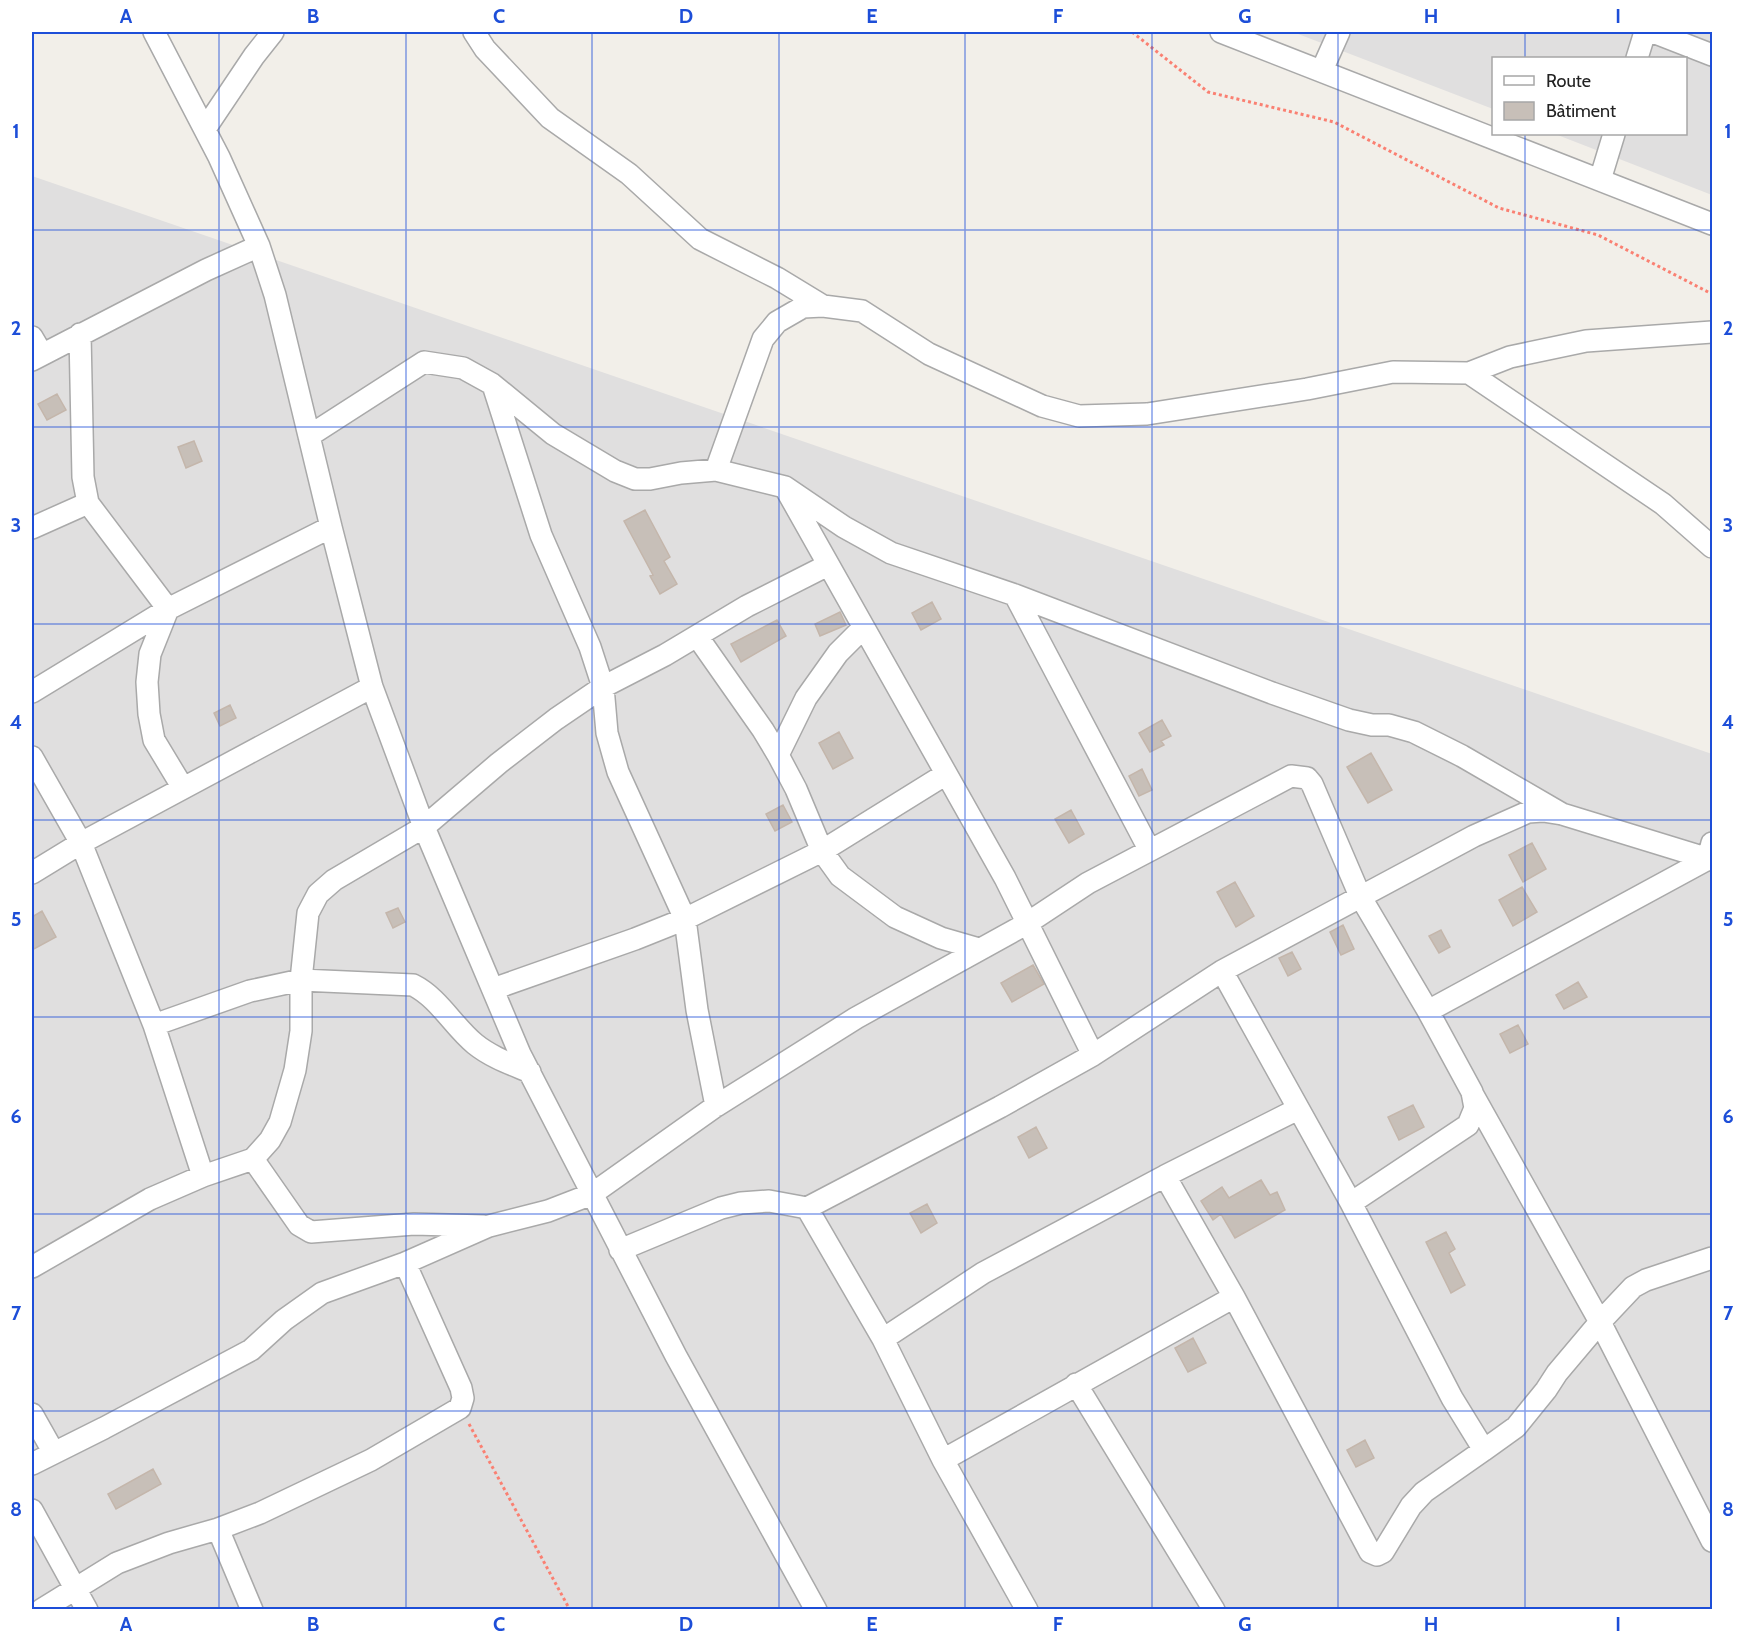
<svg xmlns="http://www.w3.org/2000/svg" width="1744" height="1641" viewBox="0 0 1744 1641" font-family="Cabin,sans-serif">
<rect width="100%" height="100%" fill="#f2efe9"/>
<!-- residential -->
<path fill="#e0dfdf" d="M1293,32H1712V195L1555,134H1686V58H1494L1493,109Z
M32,176L1712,754V1609H32Z"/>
<!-- building -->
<path fill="#c7bfb8" stroke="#c4b6ab" stroke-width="1.5" d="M57,394L66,410L47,420L38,404Z
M194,441L202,461L186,468L178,447Z
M645,510L670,557L664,561L677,584L660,594L650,576L653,575L624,521Z
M932,602L941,619L921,630L912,613Z
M840,612L846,625L820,636L815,624Z
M777,620L786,636L741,662L731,644Z
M230,705L236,718L220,726L214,713Z
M1162,720L1171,736L1161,741L1164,745L1150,752L1139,733Z
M839,732L853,758L833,769L819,743Z
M1371,753L1392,790L1368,803L1347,767Z
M1142,769L1152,790L1139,796L1129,776Z
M783,805L792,822L775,831L766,814Z
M1071,810L1084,834L1069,843L1055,819Z
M1532,843L1546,869L1523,882L1509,855Z
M1235,882L1254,916L1236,927L1217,892Z
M1522,887L1537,912L1513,926L1499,900Z
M398,908L405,922L393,928L386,913Z
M42,911L56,937L32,950V917Z
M1343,925L1354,949L1341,955L1330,932Z
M1441,930L1450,947L1439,953L1429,936Z
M1292,952L1301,969L1288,976L1279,958Z
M1033,965L1044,984L1012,1002L1001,983Z
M1578,982L1587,997L1564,1009L1556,995Z
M1518,1025L1528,1044L1510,1053L1500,1034Z
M1413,1105L1424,1127L1399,1140L1388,1117Z
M1036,1127L1047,1148L1029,1158L1018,1137Z
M1261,1180L1270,1195L1277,1192L1285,1210L1235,1238L1221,1214L1213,1220L1201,1201L1222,1187L1229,1198Z
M927,1204L937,1223L921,1233L910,1213Z
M1446,1232L1455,1249L1449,1253L1465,1285L1451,1293L1426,1242Z
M1193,1338L1206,1363L1188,1372L1175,1348Z
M1365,1440L1374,1458L1356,1467L1347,1450Z
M153,1469L161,1484L116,1509L108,1494Z"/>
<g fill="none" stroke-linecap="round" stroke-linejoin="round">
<!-- minor casing -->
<g stroke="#a9a9a9" stroke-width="24">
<path id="minor" d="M154,32L219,157L259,246L275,295L331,527L372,687L424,827L520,1054L676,1356L816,1610
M474,32L485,49L550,118L629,174L700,239L777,278L823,306
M1221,32L1712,224
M1653,32L1712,55
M1637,58L1645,32
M1322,70L1339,32
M205,129L254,56L273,32
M1600,180L1614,134
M80,334L83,477L88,503
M32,337L42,354
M32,360L206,270L259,246
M1469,373L1510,357L1586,341L1712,332
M493,385L541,535L590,647L603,687L607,733L618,772L685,919L697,1010L716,1106
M309,436L424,362L463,368L492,384L553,434L615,471L635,479H650L681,473L716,470L785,487L844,527L891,553L1015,595L1272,693L1349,720L1372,725H1389L1414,732L1462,756L1562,814
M716,470L763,339L777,322L803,307L823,306L862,311L929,354L1042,406L1079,416L1147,414L1307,389L1393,372L1469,373L1663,504L1712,547
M787,491L1005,878L1093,1055
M32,528L88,503L168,609L150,654L147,682L149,714L154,740L183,788
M1015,595L1149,849
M697,636L763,730L778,755L796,789L822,851L840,876L895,917L941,938L979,949
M32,692L168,609L331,527
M778,755L806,698L838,653L863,628
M32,757L81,843L154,1025L203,1176
M32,873L81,843L372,687
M1222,971L1351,1203L1452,1398L1484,1450L1516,1427L1546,1390L1557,1373L1600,1322L1633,1287L1646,1280L1712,1258
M493,989L635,939L685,919L822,851L946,774
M1428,1011L1708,859L1712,843
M154,1025L250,991L301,980L413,985C439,998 453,1026 475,1044C491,1057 511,1064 530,1072
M1472,1093L1600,1322L1712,1541
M253,1159L270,1140L280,1122L295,1070L301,1031V980L308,913L318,894L334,880L424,827L499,763L556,719L603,687L665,655L747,606L828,565
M1165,1176L1234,1297L1370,1552L1377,1555L1383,1552L1411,1506L1424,1492L1484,1450
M807,1208L883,1339L983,1273L1165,1176L1298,1109
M620,1250L721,1208L741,1203L769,1201L807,1208L1000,1107L1093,1055L1222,971L1474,836L1528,812L1543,811L1562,814L1712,860
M32,1267L150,1199L203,1176L253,1159L299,1225L311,1232L414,1224L484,1226
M883,1339L943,1460L1027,1610
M1076,1384L1214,1610
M32,1414L54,1453
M943,1460L1234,1297
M32,1464L104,1428L251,1350L284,1320L322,1293L405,1263L489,1226L548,1211L592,1194L716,1106L856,1018L1026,924L1088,883L1291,776L1307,778L1312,784L1360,896L1428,1011L1472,1092L1475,1108L1468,1125L1351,1203
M32,1510L87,1610
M218,1529L252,1610
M41,1610L117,1563L169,1543L218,1529L260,1513L371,1460L460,1408L463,1398L461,1388L405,1263"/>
</g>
<!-- path -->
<path stroke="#fa8072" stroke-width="3" stroke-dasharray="3 3" stroke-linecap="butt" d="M1132,32L1208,92L1334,122L1499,208L1598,235L1712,294
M469,1424L570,1610"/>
<!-- minor -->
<use href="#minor" stroke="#fff" stroke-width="21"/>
</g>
<!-- grid -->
<path fill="none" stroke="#1d4ed8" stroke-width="1.5" stroke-opacity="0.55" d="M219,32V1610M406,32V1610M592,32V1610M779,32V1610M965,32V1610M1152,32V1610M1338,32V1610M1525,32V58M1525,134V1610M32,230H1712M32,427H1712M32,624H1712M32,820H1712M32,1017H1712M32,1214H1712M32,1411H1712"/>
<!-- border -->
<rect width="1744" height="1641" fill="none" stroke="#ffffff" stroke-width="66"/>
<!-- legend -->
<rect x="1492" y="57" width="195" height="78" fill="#ffffff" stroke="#a7a7a7" stroke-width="1.5"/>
<rect x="1504" y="76" width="30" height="9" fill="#ffffff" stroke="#a7a7a7" stroke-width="1.5"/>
<text x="1546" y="87" font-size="18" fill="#222222">Route</text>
<rect x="1504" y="102" width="30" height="18" fill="#c7bfb8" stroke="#a7a7a7" stroke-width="1.5"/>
<text x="1546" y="117" font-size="18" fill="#222222">Bâtiment</text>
<rect x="33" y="33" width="1678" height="1575" fill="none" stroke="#1d4ed8" stroke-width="2"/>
<g font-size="20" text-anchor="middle" font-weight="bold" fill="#1d4ed8">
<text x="126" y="23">A</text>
<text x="313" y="23">B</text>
<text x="499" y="23">C</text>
<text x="686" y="23">D</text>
<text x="872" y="23">E</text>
<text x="1058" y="23">F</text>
<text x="1245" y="23">G</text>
<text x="1431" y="23">H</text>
<text x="1618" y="23">I</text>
<text x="16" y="138">1</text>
<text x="1728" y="138">1</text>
<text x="16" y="335">2</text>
<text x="1728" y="335">2</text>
<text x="16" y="532">3</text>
<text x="1728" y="532">3</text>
<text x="16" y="729">4</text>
<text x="1728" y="729">4</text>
<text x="16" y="926">5</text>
<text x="1728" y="926">5</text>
<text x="16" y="1123">6</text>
<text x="1728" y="1123">6</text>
<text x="16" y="1320">7</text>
<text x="1728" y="1320">7</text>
<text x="16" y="1516">8</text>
<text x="1728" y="1516">8</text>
<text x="126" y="1631">A</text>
<text x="313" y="1631">B</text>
<text x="499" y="1631">C</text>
<text x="686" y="1631">D</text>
<text x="872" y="1631">E</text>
<text x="1058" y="1631">F</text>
<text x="1245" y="1631">G</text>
<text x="1431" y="1631">H</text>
<text x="1618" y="1631">I</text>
</g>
</svg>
